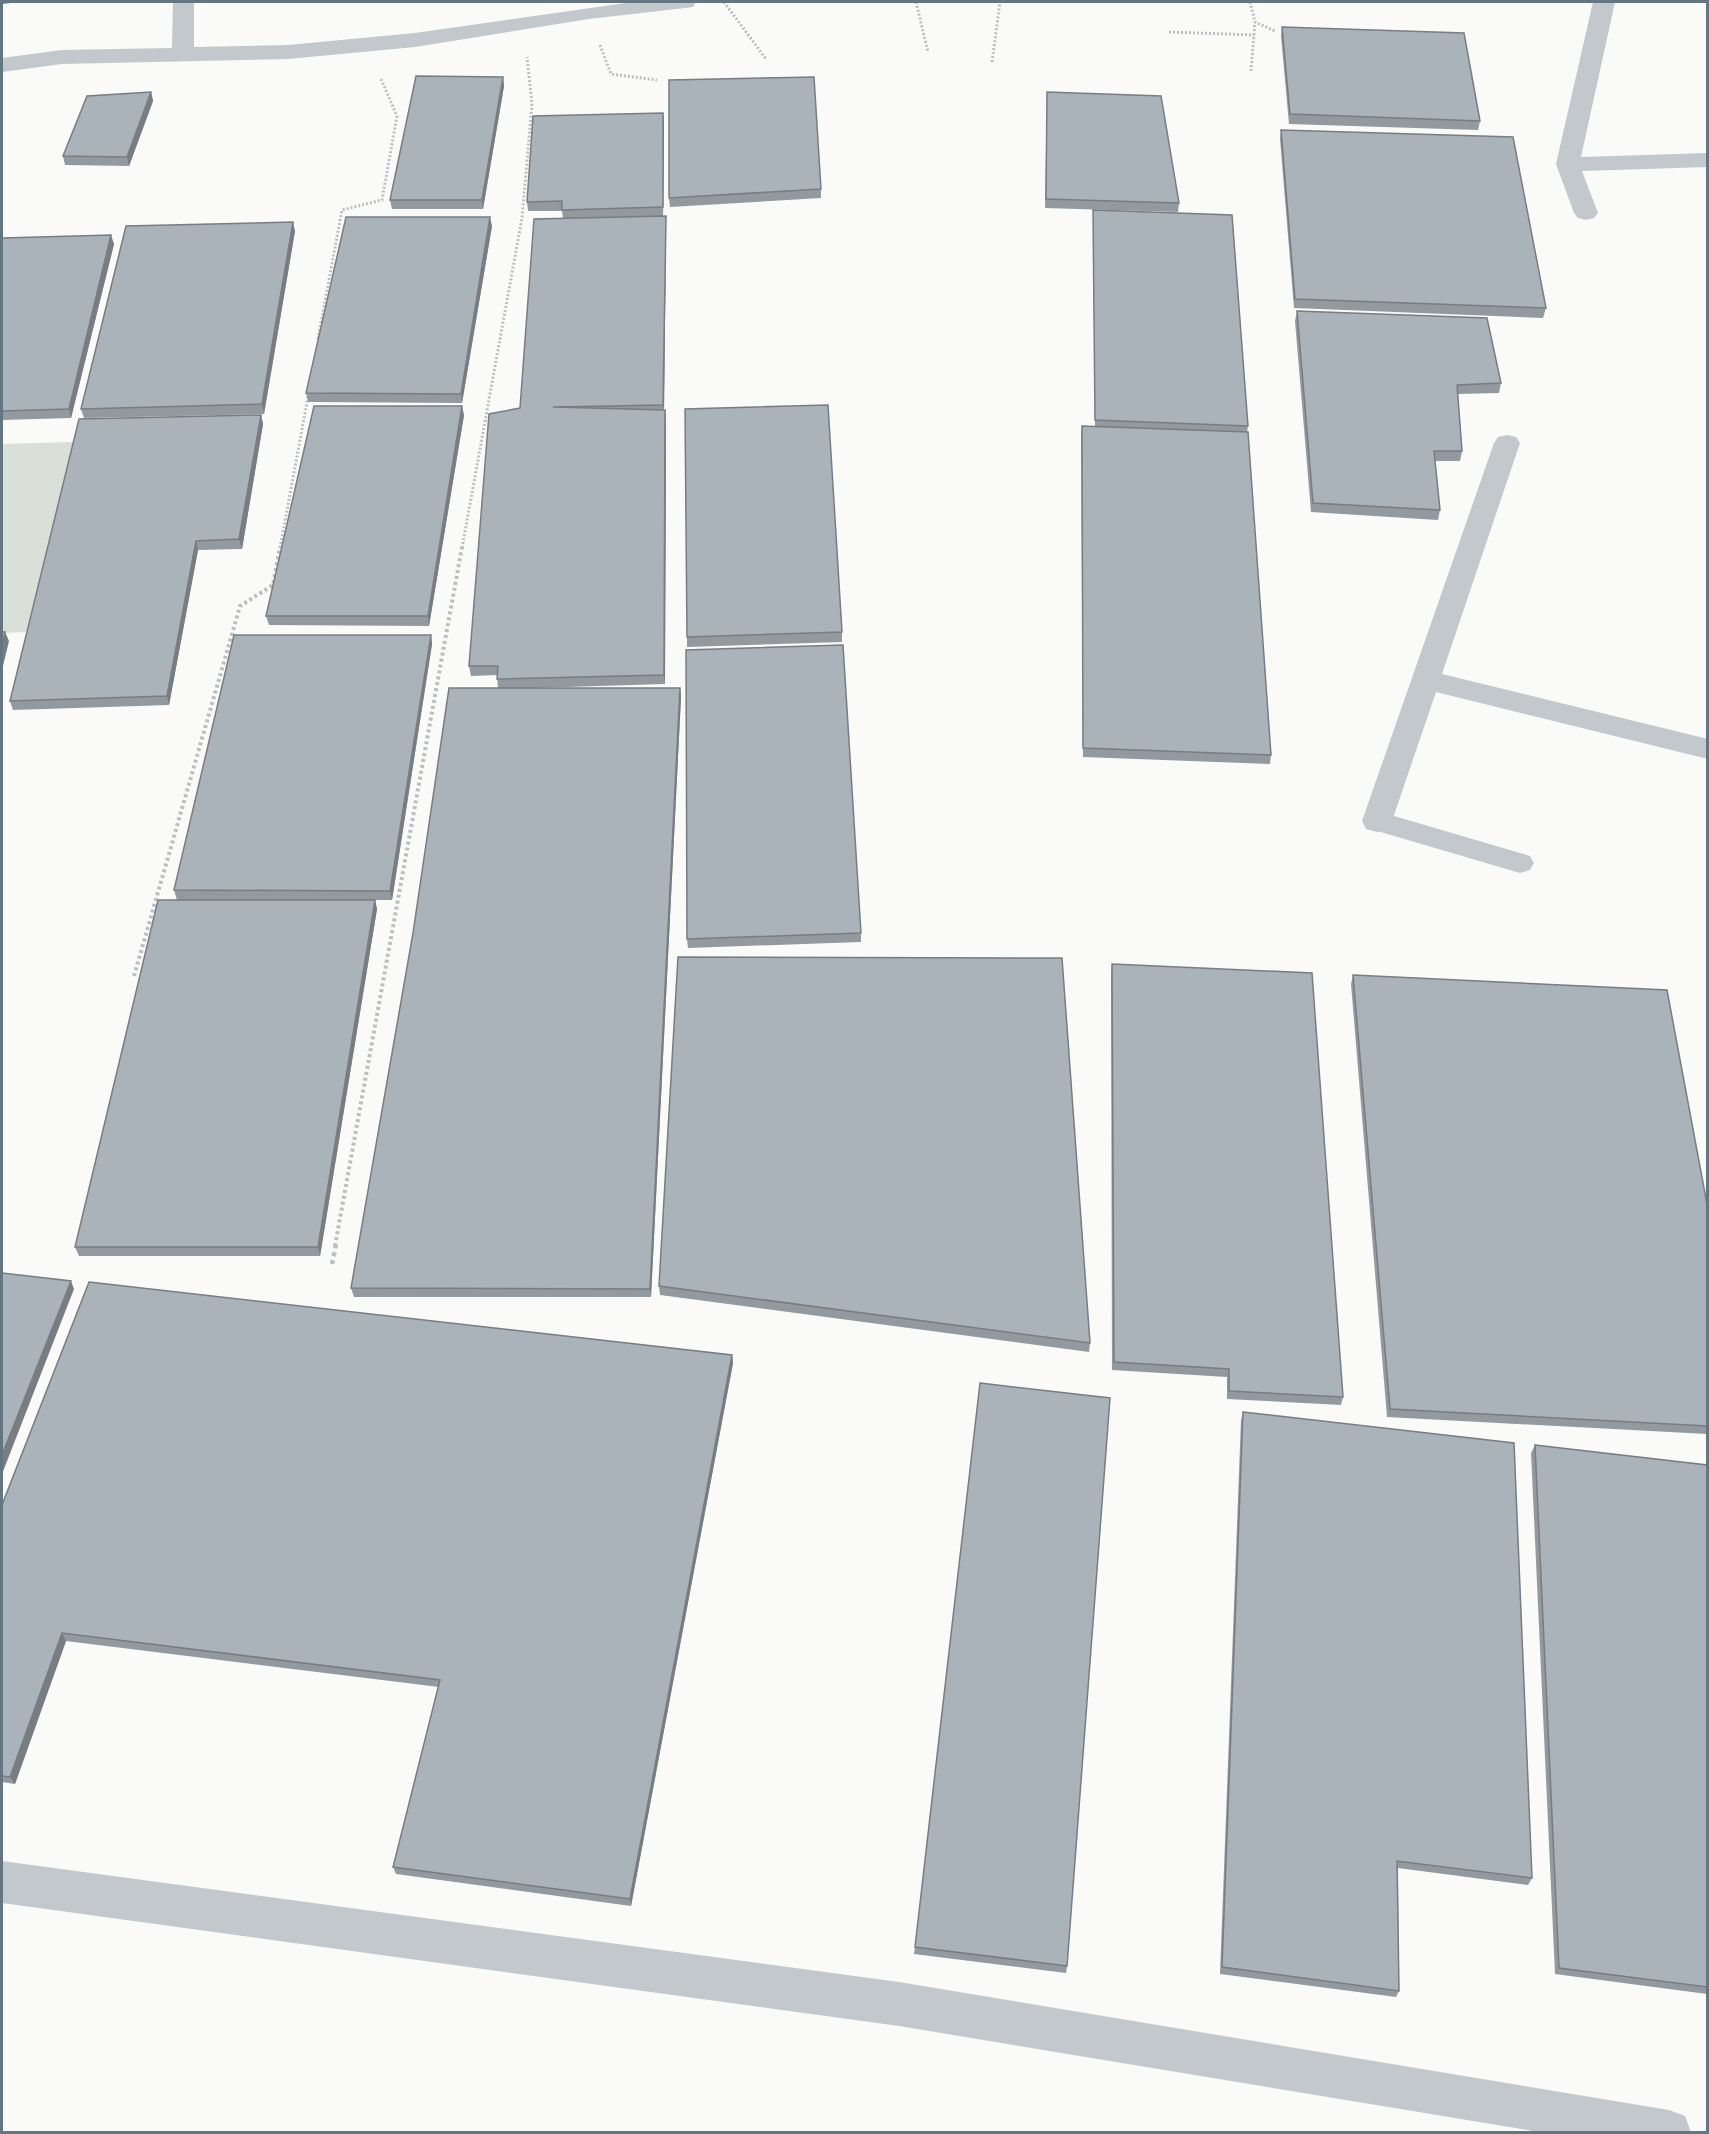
<svg xmlns="http://www.w3.org/2000/svg" width="1709" height="2134" viewBox="0 0 1709 2134" font-family="Quicksand,sans-serif">
<rect width="100%" height="100%" fill="#fafaf8"/>
<!-- green -->
<path fill="#dadfd7" d="M73,442L26,632L2,633V444Z"/>
<g fill="none" stroke-linecap="round" stroke-linejoin="round">
<!-- path-far2 -->
<path stroke="#bbbfc2" stroke-width="3" stroke-dasharray="2 2" stroke-linecap="butt" d="M724,2L766,59
M916,2L928,52
M1250,2L1255,22L1275,31
M1169,32L1254,35
M600,45L611,74L657,80
M992,62L1000,2
M1251,71L1255,22
M318,339L342,210L382,200L397,116L381,79
M280,548L308,397
M462,548L522,218L532,104L527,57"/>
<!-- path-far1 -->
<path stroke="#bbbfc2" stroke-width="4" stroke-dasharray="3 3" stroke-linecap="butt" d="M134,976L240,606L273,585L280,547
M335,1246L462,547"/>
<!-- path -->
<path stroke="#bbbfc2" stroke-width="4.5" stroke-dasharray="4 4" stroke-linecap="butt" d="M332,1264L336,1245"/>
<!-- service -->
<path fill="#c3c8cc" fill-rule="evenodd" d="M1377,811L1530,856L1534,863L1530,870L1520,873L1367,828L1363,821L1367,814Z"/>
<!-- minor -->
<path fill="#c3c8cc" fill-rule="evenodd" d="M173,2H194V47L288,45L415,33L633,2H696L693,7L685,8L589,19L415,47L288,59L62,64L2,72V58L62,50L172,48Z
M1593,2H1615L1581,157L1708,153V167L1582,171L1598,213L1594,218L1586,220L1578,218L1574,213L1556,164Z
M1507,435L1516,437L1520,443L1442,674L1708,739V759L1436,692L1392,821L1388,829L1377,832L1366,829L1362,821L1494,443L1498,437Z
M2,1861L899,1982L1669,2110L1685,2116L1691,2132H1539L899,2026L2,1903Z"/>
</g>
<!-- wall -->
<path fill="#929a9f" d="M1282,27L1480,121L1478,130L1289,124L1281,36Z
M503,77L504,86L483,209H392L390,200Z
M151,92L153,101L129,166L65,165L63,156Z
M1047,92L1179,203L1178,212L1045,208Z
M664,122L663,216H666V225L664,410H665L666,419L665,684L533,688H680L681,697L651,1297H354L351,1288L498,688L497,675L471,676L469,666L520,408L563,218L562,211H528L527,202Z
M1281,130L1546,308L1543,318L1294,308L1280,139Z
M821,189V198L670,207L669,198Z
M1093,210L1248,426L1247,432L1271,755L1270,764L1083,757L1081,436L1082,426L1095,427L1093,220Z
M492,226L462,403L308,402L306,393Z
M295,231L264,414L84,418L81,409Z
M2,238L114,244L71,418L2,420Z
M1297,311L1501,383L1499,393L1458,394L1462,451L1460,461H1435L1440,510L1438,520L1311,512L1295,321Z
M261,415L263,424L242,549L198,550L169,705L13,710L10,701Z
M464,415L429,626L269,625L266,616Z
M842,632V642L687,647V637Z
M431,635L432,644L392,900H375L377,909L320,1256H79L75,1247L349,900H177L174,890Z
M861,933V942L688,948L687,939Z
M1112,964L1343,1397L1341,1405L1227,1399V1377L1112,1370L1111,973Z
M1353,975L1707,1204V1434L1387,1417L1351,984Z
M659,1286L1090,1343L1089,1352L660,1295Z
M732,1355L733,1363L631,1906L396,1874L393,1867L439,1687L66,1641L15,1784L2,1782V1505Z
M1243,1412L1532,1878L1528,1885L1398,1868L1399,1991L1396,1997L1220,1974L1241,1420Z
M1535,1445L1707,1465V1994L1555,1974L1531,1453Z
M915,1947L1067,1966L1066,1973L914,1954Z"/>
<!-- shaded-wall -->
<path fill="#777d82" d="M2,2H20L2,4Z
M503,77L504,86L483,209L482,200Z
M151,92L153,101L129,166L127,157Z
M663,113L664,122L663,216Z
M666,216V225L664,414L663,405Z
M490,217L492,226L462,403L461,394Z
M293,222L295,231L264,414L262,404Z
M111,235L114,244L71,418L69,409Z
M462,406L464,415L429,626L428,616Z
M665,410L666,419L665,684L664,675Z
M261,415L263,424L242,549L239,539Z
M196,541L198,550L169,705L167,696Z
M5,632L9,641L2,670V648Z
M431,635L432,644L392,900L390,891Z
M680,688L681,697L651,1297L650,1289Z
M375,900L377,909L320,1256L318,1247Z
M71,1281L74,1289L2,1474V1455Z
M732,1355L733,1363L631,1906L630,1899Z
M62,1633L66,1641L15,1784L10,1777Z"/>
<!-- building -->
<path fill="#aab3b9" stroke="#777d82" stroke-width="1.5" d="M1282,27L1464,33L1480,121L1290,114Z
M416,76L503,77L482,200H390Z
M814,77L821,189L669,198V80Z
M151,92L127,157L63,156L87,96Z
M1047,92L1161,96L1179,203L1046,199Z
M663,113V207L562,210V201L527,202L533,116Z
M1281,130L1513,137L1546,308L1295,299Z
M1093,210L1232,215L1248,426L1095,420Z
M666,216L663,405L553,407L665,410L664,675L497,679L498,666H469L489,414L520,408L534,219Z
M346,217H490L461,394L306,393Z
M293,222L262,404L81,409L126,226Z
M111,235L69,409L2,411V238Z
M1297,311L1487,318L1501,383L1457,385L1462,451H1434L1440,510L1313,503Z
M828,405L842,632L687,637L685,409Z
M314,406H462L428,616H266Z
M261,415L239,539L196,541L167,696L10,701L79,419Z
M1082,426L1248,432L1271,755L1083,748Z
M2,632H5L2,648Z
M234,635H431L390,891L174,890Z
M843,645L861,933L687,939L686,650Z
M449,688H680L650,1289L351,1288L413,933Z
M158,900H375L318,1247H75Z
M678,957L1062,958L1090,1343L659,1286Z
M1112,964L1312,973L1343,1397L1229,1391V1369L1114,1362Z
M1353,975L1667,990L1707,1204V1426L1390,1409Z
M2,1273L71,1281L2,1455Z
M89,1282L732,1355L630,1899L393,1867L440,1680L62,1633L10,1777L2,1776V1505Z
M980,1383L1110,1398L1067,1966L915,1947Z
M1243,1412L1514,1443L1532,1878L1397,1861L1399,1991L1222,1967Z
M1535,1445L1707,1465V1987L1559,1968Z"/>
<!-- border -->
<rect width="1709" height="2134" fill="none" stroke="#657683" stroke-width="6"/>
</svg>
